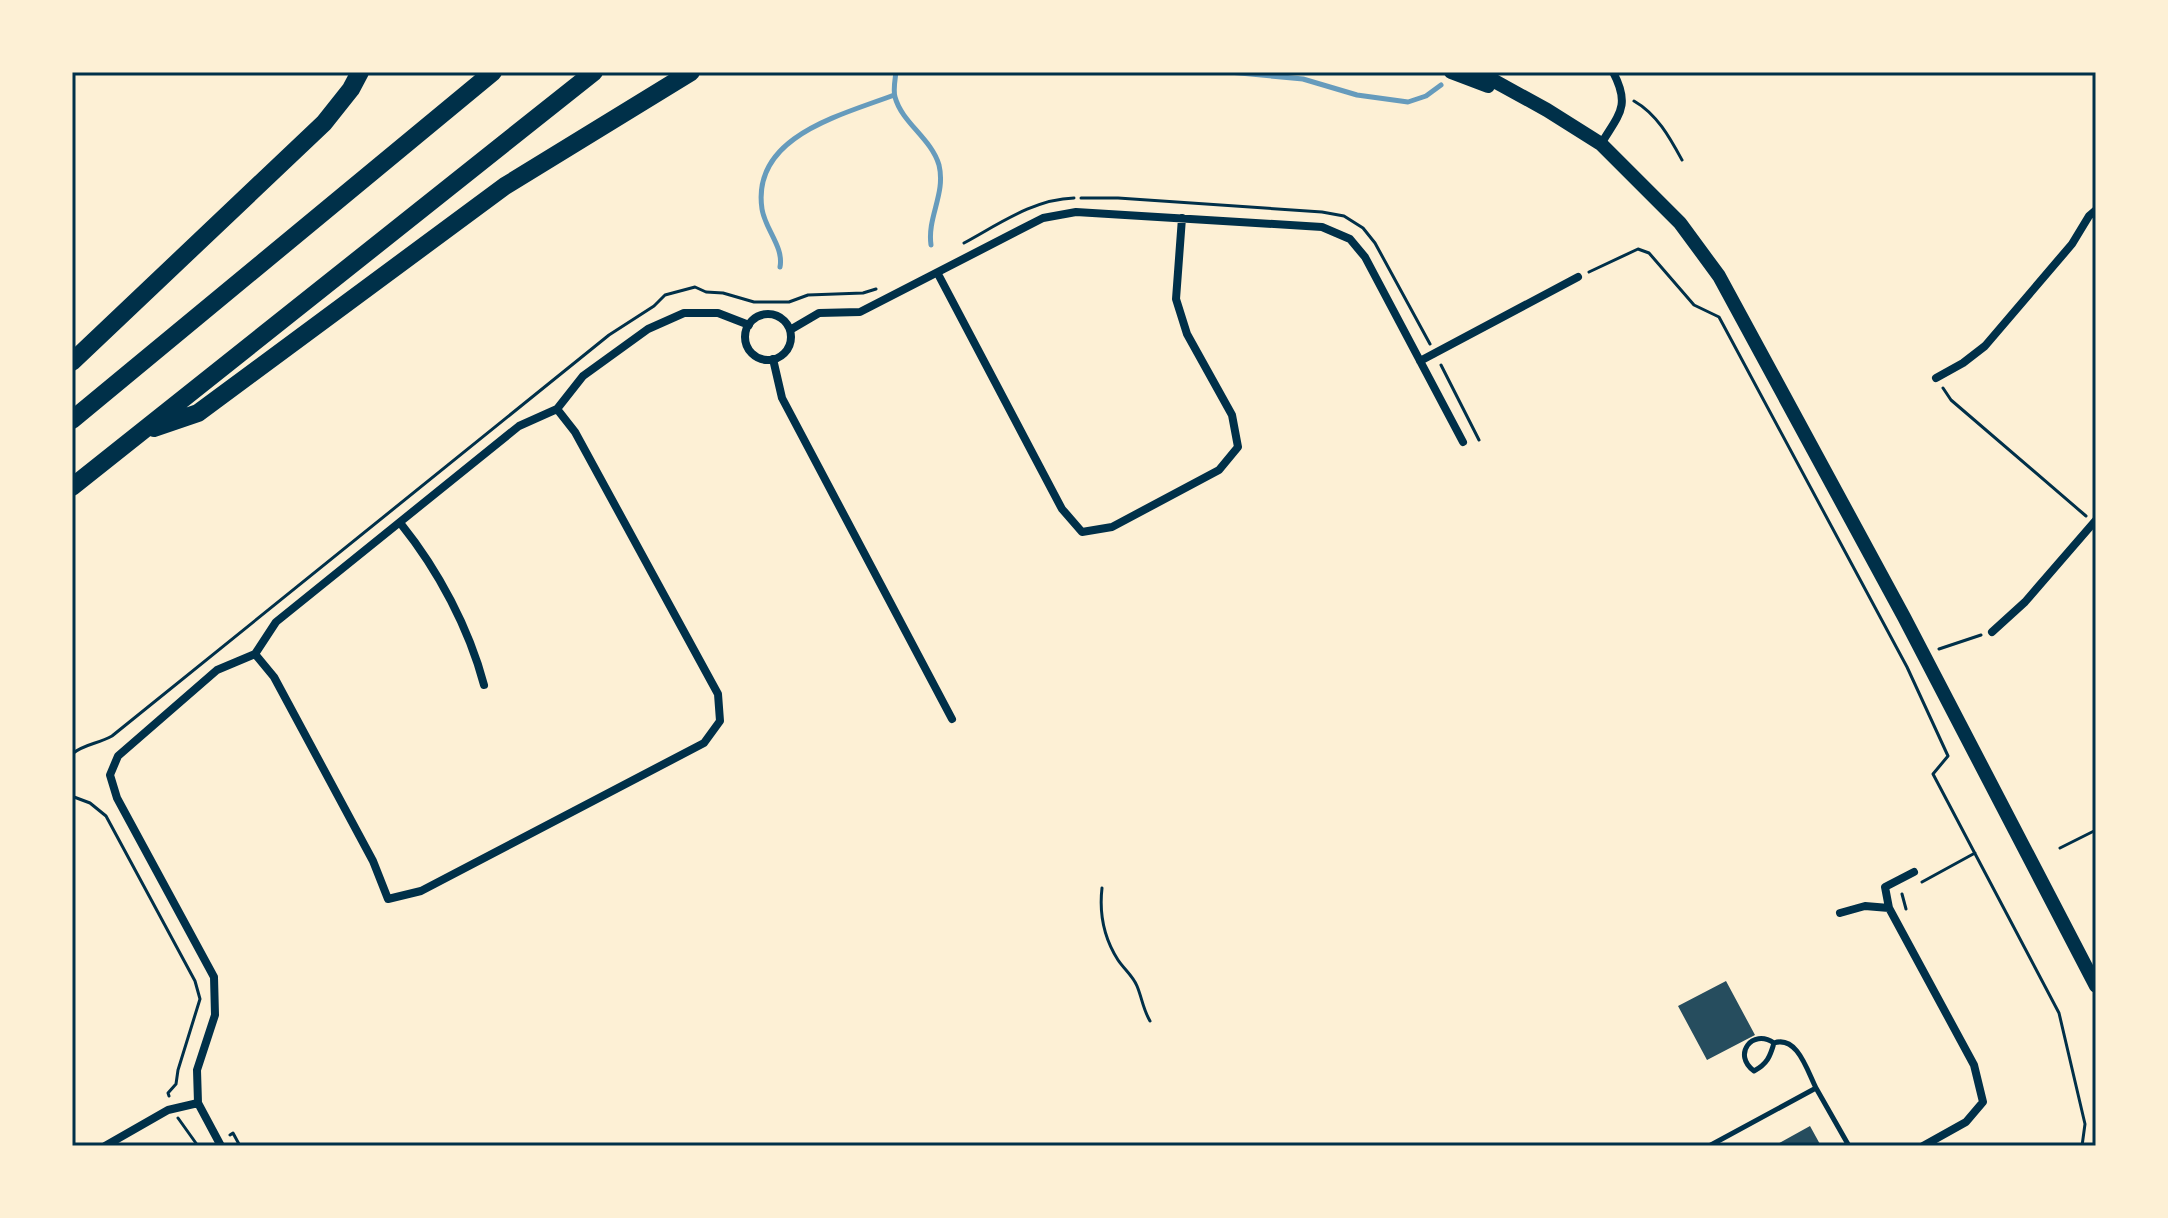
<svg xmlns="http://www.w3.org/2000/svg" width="2168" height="1218" viewBox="0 0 2168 1218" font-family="Figtree,sans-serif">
<rect width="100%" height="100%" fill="#fdf0d5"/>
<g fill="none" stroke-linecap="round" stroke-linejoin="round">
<!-- stream -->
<path stroke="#669bbc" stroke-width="5" d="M896,72C895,80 893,90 895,97C902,123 931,138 939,165C946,194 927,217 931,245
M1229,72L1303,79L1357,95L1408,102L1426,96L1441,85
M780,267C784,247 765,229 762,209C751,136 842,115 894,95"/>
</g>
<!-- building -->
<path fill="#264d5e" d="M1726,981L1755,1035L1707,1060L1678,1006Z
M1810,1126L1821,1146H1774Z"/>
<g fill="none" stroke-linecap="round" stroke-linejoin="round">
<!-- path -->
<path stroke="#003049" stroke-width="3" d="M1634,101C1657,114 1670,138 1682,160
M1081,198H1118L1322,212L1344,216L1363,228L1375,243L1430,344
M964,243C999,224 1034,199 1074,198
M1589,272L1638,249L1649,253L1694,305L1719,317L1907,667L1948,756L1933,774L2059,1013L2085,1124L2082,1146
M1441,365L1479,440
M1943,388L1951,400L2086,516
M1939,649L1981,635
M72,754C84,744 98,744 112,736L609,335L654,306L665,295L695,287L706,292L723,293L754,302H789L808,295L863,293L876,289
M72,794L74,797L90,803L106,816L195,981L200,999L178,1070L176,1084L168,1093L169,1096
M2060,848L2096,830
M1922,882L1975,853
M1102,888C1099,914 1104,938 1118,960C1124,969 1133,976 1137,986C1142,998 1143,1009 1150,1021
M1902,894L1906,909
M178,1118L198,1146
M230,1135L233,1133L240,1146"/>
<!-- service -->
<path stroke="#003049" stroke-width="5" d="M1774,1043C1770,1057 1767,1064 1754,1071C1732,1055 1752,1028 1774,1043C1797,1035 1807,1070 1816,1088
M1709,1146L1816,1088L1849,1146"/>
<!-- minor -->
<path stroke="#003049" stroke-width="8" d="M1601,144C1619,114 1631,106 1613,72
M938,274L1062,509L1082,532L1112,527L1219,470L1238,447L1232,415L1187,334L1176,299L1182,218
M745 337a23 23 0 1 1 46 0a23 23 0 1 1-46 0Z
M790,330L819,313L860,312L1043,218L1076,212L1322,227L1350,239L1365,257L1463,442
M773,359L782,398L952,719
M1420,361L1578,277
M1936,378L1963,363L1985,346L2072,244L2089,216L2096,210
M401,524C438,570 469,628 484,685
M1992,632L2025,602L2096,520
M255,654L274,677L373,861L388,899L421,891L704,743L720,721L718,694L575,432L557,409
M1889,908L1885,887L1914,872
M1840,913L1865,906L1889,908L1974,1065L1983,1102L1966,1122L1923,1146
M105,1146L168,1110L198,1103
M221,1146L198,1103L197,1070L215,1015L214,977L117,798L110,775L118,756L217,670L255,654L276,622L519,426L557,409L583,376L648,329L684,313H718L749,325"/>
<!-- secondary -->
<path stroke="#003049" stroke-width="14" d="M1451,72L1488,86
M1478,72L1547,110L1601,144L1680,223L1719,276L1904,617L2096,986"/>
<!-- motorway -->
<path stroke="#003049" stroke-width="18" d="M72,362L324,123L351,89L360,72
M72,420L493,72
M154,428L198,413L505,186L691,72
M72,487L594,72"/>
</g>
<!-- border -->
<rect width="2168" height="1218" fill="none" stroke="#fdf0d5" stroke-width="148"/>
<rect x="74" y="74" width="2020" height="1070" fill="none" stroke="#003049" stroke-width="3"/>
</svg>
